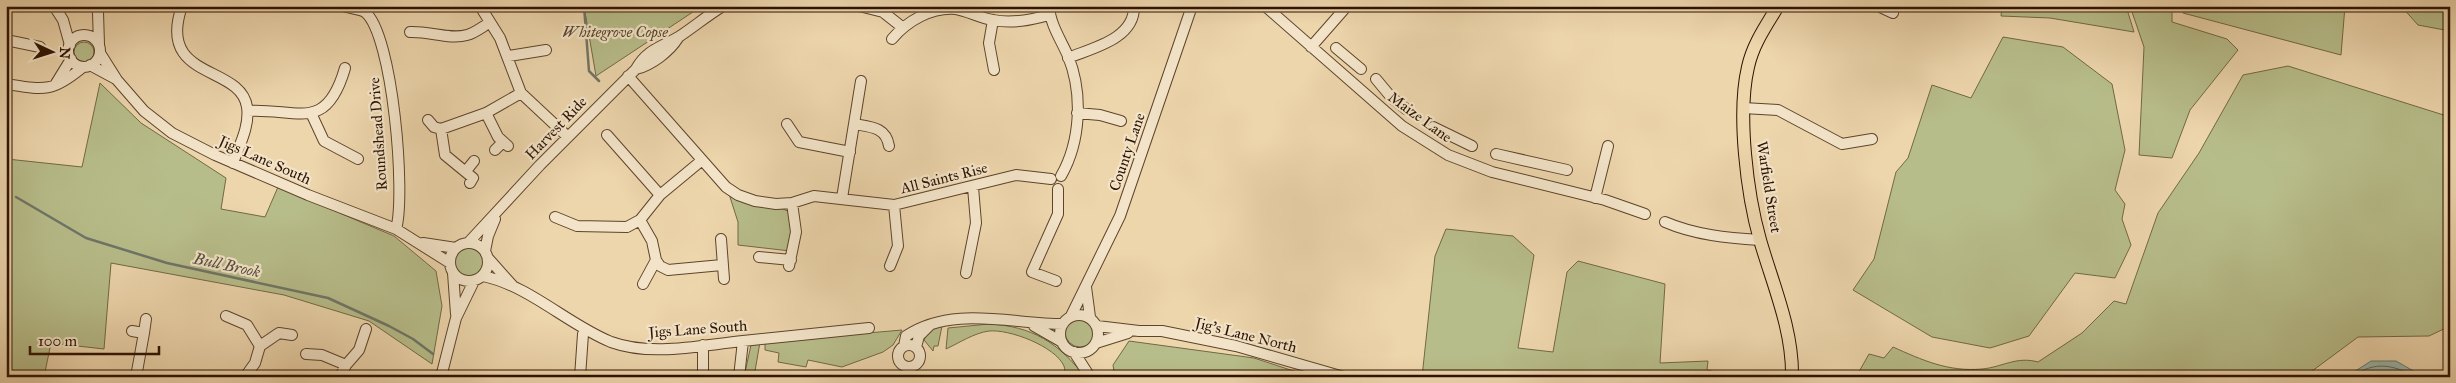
<svg xmlns="http://www.w3.org/2000/svg" width="2456" height="383" viewBox="0 0 2456 383" font-family="'IM FELL Great Primer',serif">
<rect width="100%" height="100%" fill="#edd5ac"/>
<filter id="stains"><feTurbulence type="fractalNoise" baseFrequency=".004" numOctaves="4"/><feColorMatrix values="0 0 0 0 .2 0 0 0 0 .09 0 0 0 0 .02 0 0 0 .5 -.17"/></filter>
<radialGradient id="worn" r=".72"><stop offset=".6" stop-color="#630" stop-opacity="0"/><stop offset="1" stop-color="#630" stop-opacity=".3"/></radialGradient>
<!-- green -->
<path fill="#b7bd8a" stroke="#726845" d="M584,6H702L596,76Z
M2002,6H2126L2134,32L2050,18L2001,16Z
M2130,6H2172V22L2227,39L2238,50L2190,110L2172,158L2139,155L2144,47Z
M2180,6H2345L2341,55L2183,13Z
M2401,6H2450V31L2418,25Z
M2003,37L2063,47L2112,84L2125,150L2115,190L2125,204L2122,219L2131,245L2115,278L2075,273L2029,336L1990,348L1932,337L1853,290L1874,259L1896,172L1908,158L1932,85L1971,98Z
M74 52a10 10 0 1 1 20 0a10 10 0 1 1-20 0Z
M2288,66L2450,117V326L2429,336L2358,337L2304,377H1856L1869,354L1884,358L1893,347C1922,360 1948,372 1982,369C2003,367 2016,356 2038,362L2082,333L2114,301L2126,304L2158,213L2199,153L2243,75Z
M100,83L141,123L226,178L221,209L265,217L278,187L394,236L436,271L442,306L432,364L369,321L284,295L111,263L104,349L51,343L44,377H6V161L7,159L82,167Z
M729,194L755,206L783,209L790,212L793,233L790,251L738,245V222Z
M1446,229L1513,236L1534,255L1518,348L1553,352L1567,272L1578,261L1665,284L1660,363L1708,361L1707,370L1716,372V377H1422L1435,256Z
M455 262a14 14 0 1 1 28 0a14 14 0 1 1-28 0Z
M1065 332a15 15 0 1 1 30 0a15 15 0 1 1-30 0Z
M989,324C1032,326 1059,343 1085,377H1075L1070,372L1065,377C1065,374 1065,369 1064,366C1055,346 1009,329 989,331C974,333 959,343 946,349L948,328Z
M942,326L938,346H934L933,351L924,340C928,330 931,328 942,326Z
M902,330L893,345L883,352L842,367L808,360L806,367L778,362L779,353L765,350V342Z
M1129,341L1254,358L1312,377H1115L1113,365Z
M760,342L754,377H744L751,345Z"/>
<!-- water -->
<path fill="#99b8ad" stroke="#6e7668" d="M2371,361H2396L2424,377H2346Z"/>
<g fill="none" stroke-linecap="round" stroke-linejoin="round">
<!-- shore -->
<path stroke="#636656" stroke-width="1" d="M2353,377C2374,360 2394,365 2416,377"/>
<!-- stream -->
<path stroke="#6e7668" stroke-width="2.5" d="M584,6L589,71L599,81
M16,197L86,238L167,263L328,298L389,326L413,339L433,354
M454,373L457,377
M2442,377L2450,364"/>
<!-- minor casing -->
<g stroke="#5d442b" stroke-width="12">
<path id="minor" d="M54,6L63,20L70,45
M182,6C156,81 241,64 247,107C250,126 239,146 233,163
M343,6C349,8 360,9 365,12C393,34 406,196 396,229
M480,6L500,38L521,93L568,137
M859,6L883,12L902,27
M1049,6C1050,24 1061,40 1068,56C1083,93 1081,141 1061,176
M1265,6L1402,126L1448,155L1492,172L1605,200L1645,214
M1878,6L1893,13
M98,12L99,45
M993,20L989,43L994,70
M410,32C429,31 450,40 467,35C475,33 482,27 489,23
M68 51a16 16 0 1 1 32 0a16 16 0 1 1-32 0Z
M892,39C907,21 931,7 956,9C968,11 980,18 993,20C1012,24 1031,20 1049,15
M6,40L40,47
M1311,47L1347,6
M1336,48L1361,69
M100,53L117,80L144,111L172,133L215,155L308,195L396,229L450,263
M509,56L546,50
M1068,58C1092,48 1135,39 1134,6
M90,65L116,79
M636,69C652,65 670,51 678,38
M628,76L726,187L738,195L755,201L776,204L792,203L814,196L894,205L1016,175L1051,179
M1376,79L1391,97L1406,109
M6,84C44,90 52,93 83,67
M55,85L71,59
M1743,108L1778,110L1842,144L1872,139
M248,111C297,108 326,134 345,68
M311,113L324,141L358,159
M486,113L498,137L508,146
M1077,113L1100,115L1121,121
M428,120L434,127L441,129L486,113L521,93
M787,124L799,142L850,152
M854,124C871,127 886,127 889,146
M1433,127L1472,146
M441,129L445,155L473,178L470,183
M607,135L660,195
M495,150L503,142
M1496,154L1567,170
M466,171L474,161
M842,198L861,81
M1595,198L1608,146
M555,217L577,226L627,227L640,220L660,195L701,161
M640,220L652,241L656,260L660,266L668,270L722,265
M1665,222C1695,235 1728,238 1760,240
M721,239L724,279
M450 262a19 19 0 1 1 38 0a19 19 0 1 1-38 0Z
M423,243L456,248
M468,243L540,165L636,69C647,49 662,47 680,36C695,26 708,15 723,6
M485,251L488,236L495,219
M759,257L791,260
M488,258L513,286
M789,266L796,232L792,203
M890,266L898,246L894,205
M453,273L456,314
M966,273L976,223L973,187
M483,276C530,286 567,324 611,342C652,357 702,345 743,341C785,337 827,332 869,328
M1056,281L1032,272L1058,214V189
M643,284L656,260
M1086,287L1090,317
M1060 334a19 19 0 1 1 38 0a19 19 0 1 1-38 0Z
M226,316L247,325L260,346L255,363L245,377
M1071,316L1120,216L1192,6
M1034,326L1062,342
M1097,326L1139,331H1162L1236,346L1344,377
M132,331L144,333L136,377
M144,333L146,319
M1096,343L1128,333
M703,345V377
M898 356a11 11 0 1 1 22 0a11 11 0 1 1-22 0Z
M260,346L279,333L292,335
M904,346L906,336C953,305 1010,324 1063,324
M916,347L919,336L930,325
M1074,352L1090,377
M306,354L322,355L346,365
M220,377H226
M340,377L346,365L359,350L366,329
M441,377L456,318L474,281
M580,377L583,334L586,330
M739,377L743,341"/>
</g>
<!-- major casing -->
<g stroke="#2d1300" stroke-width="14">
<path id="major" d="M1778,6C1766,26 1753,44 1748,67C1737,114 1747,194 1760,240C1773,285 1793,330 1792,377"/>
</g>
<!-- minor -->
<use href="#minor" stroke="#f3e4c9" stroke-width="10"/>
<!-- major -->
<use href="#major" stroke="#edd5ac" stroke-width="12"/>
</g>
<g text-anchor="middle" dominant-baseline="central" stroke-width="4.5" stroke-linejoin="round" paint-order="stroke">
<!-- park labels -->
<g font-size="15" font-style="italic" fill="#564629" stroke="#f3e4c9">
<text x="615" y="32">Whitegrove Copse</text>
</g>
<!-- street labels -->
<g font-size="15" fill="#2d1300" stroke="#f3e4c9">
<text transform="translate(1420 117) rotate(36)">Maize Lane</text>
<text transform="translate(556 128) rotate(-46)">Harvest Ride</text>
<text transform="translate(378 134) rotate(-94)">Roundshead Drive</text>
<text transform="translate(1127 152) rotate(-71)">County Lane</text>
<text transform="translate(265 160) rotate(24)">Jigs Lane South</text>
<text transform="translate(944 178) rotate(-14)">All Saints Rise</text>
<text transform="translate(1769 187) rotate(81)">Warfield Street</text>
<text transform="translate(698 329) rotate(-4)">Jigs Lane South</text>
<text transform="translate(1246 335) rotate(14)">Jig's Lane North</text>
</g>
<!-- water labels -->
<g font-size="16" font-style="italic" fill="#534d3d" stroke="#f3e4c9">
<text transform="translate(227 265) rotate(12)">Bull Brook</text>
</g>
</g>
<!-- margin -->
<rect width="2456" height="383" fill="none" stroke="#edd5ac" stroke-width="25"/>
<rect x="8" y="8" width="2441" height="368" fill="none" stroke="#2d1300" stroke-width="2.5"/>
<rect x="12" y="12" width="2431" height="358" fill="none" stroke="#2d1300"/>
<!-- north arrow -->
<g transform="translate(52 52) rotate(94)" stroke="#f3e4c9" stroke-width="4" paint-order="stroke">
<path d="M0-4L9 19L0 12L-9 19Z" fill="#2d1300"/>
<text y="-8" font-size="14" font-weight="bold" text-anchor="middle" fill="#2d1300">N</text>
</g>
<!-- scale -->
<path d="M30 346v8h129v-8" fill="none" stroke="#2d1300" stroke-width="2.5"/>
<text x="38" y="346" font-size="15" fill="#2d1300" stroke="#f3e4c9" stroke-width="4" paint-order="stroke">100 m</text>
<rect width="100%" height="100%" filter="url(#stains)"/>
<rect width="100%" height="100%" fill="url(#worn)"/>
</svg>
